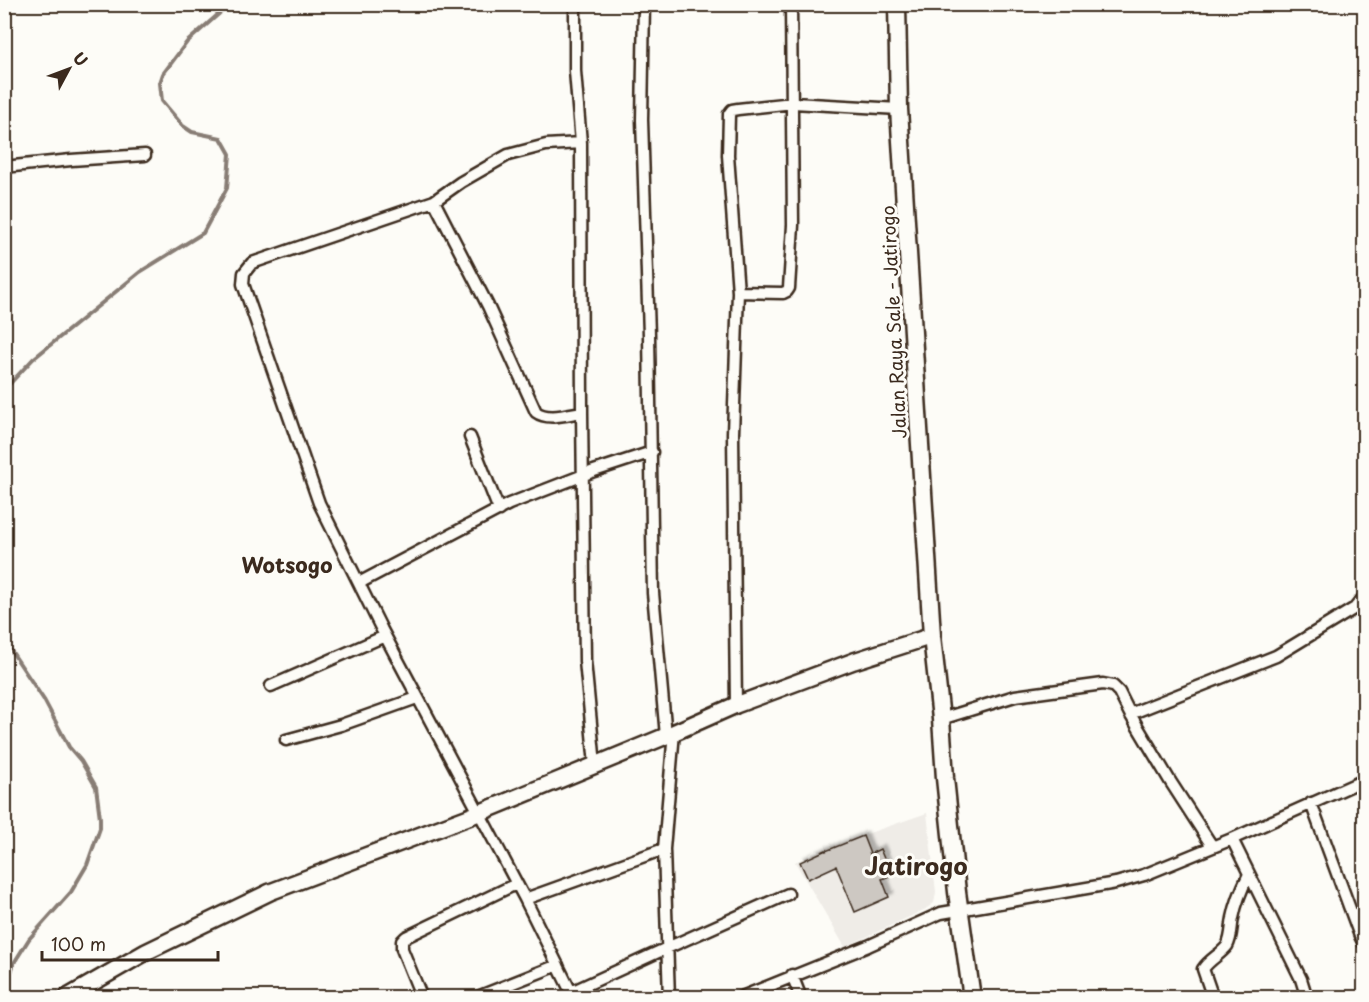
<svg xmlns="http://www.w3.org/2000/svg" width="1369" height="1002" viewBox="0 0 1369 1002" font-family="'Playpen Sans',sans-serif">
<defs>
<filter id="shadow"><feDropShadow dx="4.5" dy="-4.5" stdDeviation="1.5" flood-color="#0004"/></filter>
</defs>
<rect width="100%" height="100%" fill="#fdfcf7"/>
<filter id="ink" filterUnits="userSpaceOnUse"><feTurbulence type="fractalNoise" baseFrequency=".0167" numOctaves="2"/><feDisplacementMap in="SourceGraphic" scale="12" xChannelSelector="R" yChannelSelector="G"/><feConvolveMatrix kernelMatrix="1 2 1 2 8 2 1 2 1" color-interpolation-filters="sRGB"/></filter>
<g filter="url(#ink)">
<!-- built -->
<path fill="#efece7" d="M927,813L936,892L934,903L924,910L845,947L795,862L826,848Z"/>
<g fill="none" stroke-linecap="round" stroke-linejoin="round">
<!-- stream -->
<path stroke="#887d74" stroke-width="4" d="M4,390L33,359L140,272L203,233L227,188L230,154L221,138L192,132L183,126L162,101L160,83L163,74L187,42L230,4
M4,640L44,700L69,747L81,761L96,787L100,818V828L87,865L71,892L29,939L14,963L8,982L7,991L8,998"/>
</g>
<!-- building -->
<path fill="#cdc8c2" stroke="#3b2a1e" stroke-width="1.5" filter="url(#shadow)" d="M863,836L870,854L880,849L891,875L882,879L889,897L855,912L836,866L808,879L800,862L826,850V851Z"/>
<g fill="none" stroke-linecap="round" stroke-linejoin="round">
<!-- minor casing -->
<g stroke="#3b2a1e" stroke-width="15">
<path id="minor" d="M575,4V71L581,143L582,412L585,661L595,765
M644,4L642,120L649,335L653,593L666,736
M4,167L71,160L145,155
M434,201L488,306L536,412C548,421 568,414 582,412
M738,292L783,293L787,291L789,288L793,225L791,4
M470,437L499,510
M359,583L509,504L594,471L652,452
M271,686L385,636
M736,705L733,433L738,292L728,155L729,114L732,110L738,109L793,103L899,109
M1130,714L1276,656L1355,608L1364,597
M941,719L1015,696L1103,684L1113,686L1119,692L1130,714L1170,781L1212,846
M286,740L341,725L417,698
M1311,803L1360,936L1364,944
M1232,839L1301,979L1307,998
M525,899L664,849
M792,975L801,998
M571,992L667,948L788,894
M422,998L402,949V941L406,937L516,884
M475,998L558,965
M574,998L525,899L382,630L319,503L243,284L244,273L252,263L434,201L461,182L508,155L546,145L581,143
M669,998L664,849L674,732
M739,998L868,946L941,913L1116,883L1144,875L1232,839L1364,780
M1213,998L1203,969C1210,959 1220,955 1227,946C1232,938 1231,927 1233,918C1236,902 1242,888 1249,874"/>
</g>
<!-- secondary casing -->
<g stroke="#3b2a1e" stroke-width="20">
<path id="secondary" d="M66,998L146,952L270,892L479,813L666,736L736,705L854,661L932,636"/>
</g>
<!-- primary casing -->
<g stroke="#3b2a1e" stroke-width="21">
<path id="primary" d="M897,4L899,109L932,636L941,719L945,778L957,892L972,998"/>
</g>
<!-- minor -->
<use href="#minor" stroke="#fdfcf7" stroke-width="10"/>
<!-- secondary -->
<use href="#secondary" stroke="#fdfcf7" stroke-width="15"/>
<!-- primary -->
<use href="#primary" stroke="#fdfcf7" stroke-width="16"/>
</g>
</g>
<g text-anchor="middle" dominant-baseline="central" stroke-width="6" stroke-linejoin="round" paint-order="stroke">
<!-- street labels -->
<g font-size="18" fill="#3b2a1e" stroke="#fdfcf7">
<text transform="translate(893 322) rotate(-93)">Jalan Raya Sale - Jatirogo</text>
</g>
<!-- quarter labels -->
<g font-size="21" font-weight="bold" fill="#3b2a1e" stroke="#fdfcf7">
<text x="287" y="564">Wotsogo</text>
</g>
<!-- district labels -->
<g font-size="24" font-weight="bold" fill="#3b2a1e" stroke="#fdfcf7">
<text x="916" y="865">Jatirogo</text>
</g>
</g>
<!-- margin -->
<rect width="1369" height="1002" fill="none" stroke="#fdfcf7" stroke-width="24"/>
<rect x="12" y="12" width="1345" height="978" fill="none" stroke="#3b2a1e" stroke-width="2" filter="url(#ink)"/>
<!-- north arrow -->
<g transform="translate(69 69) rotate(49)" stroke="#fdfcf7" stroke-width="4.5" paint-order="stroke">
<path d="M0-4.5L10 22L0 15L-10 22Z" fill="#3b2a1e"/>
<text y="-9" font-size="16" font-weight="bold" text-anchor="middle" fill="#3b2a1e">U</text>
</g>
<!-- scale -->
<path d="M42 951v9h176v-9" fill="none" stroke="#3b2a1e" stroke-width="3"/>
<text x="51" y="951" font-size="18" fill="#3b2a1e" stroke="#fdfcf7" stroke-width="4.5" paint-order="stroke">100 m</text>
</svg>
